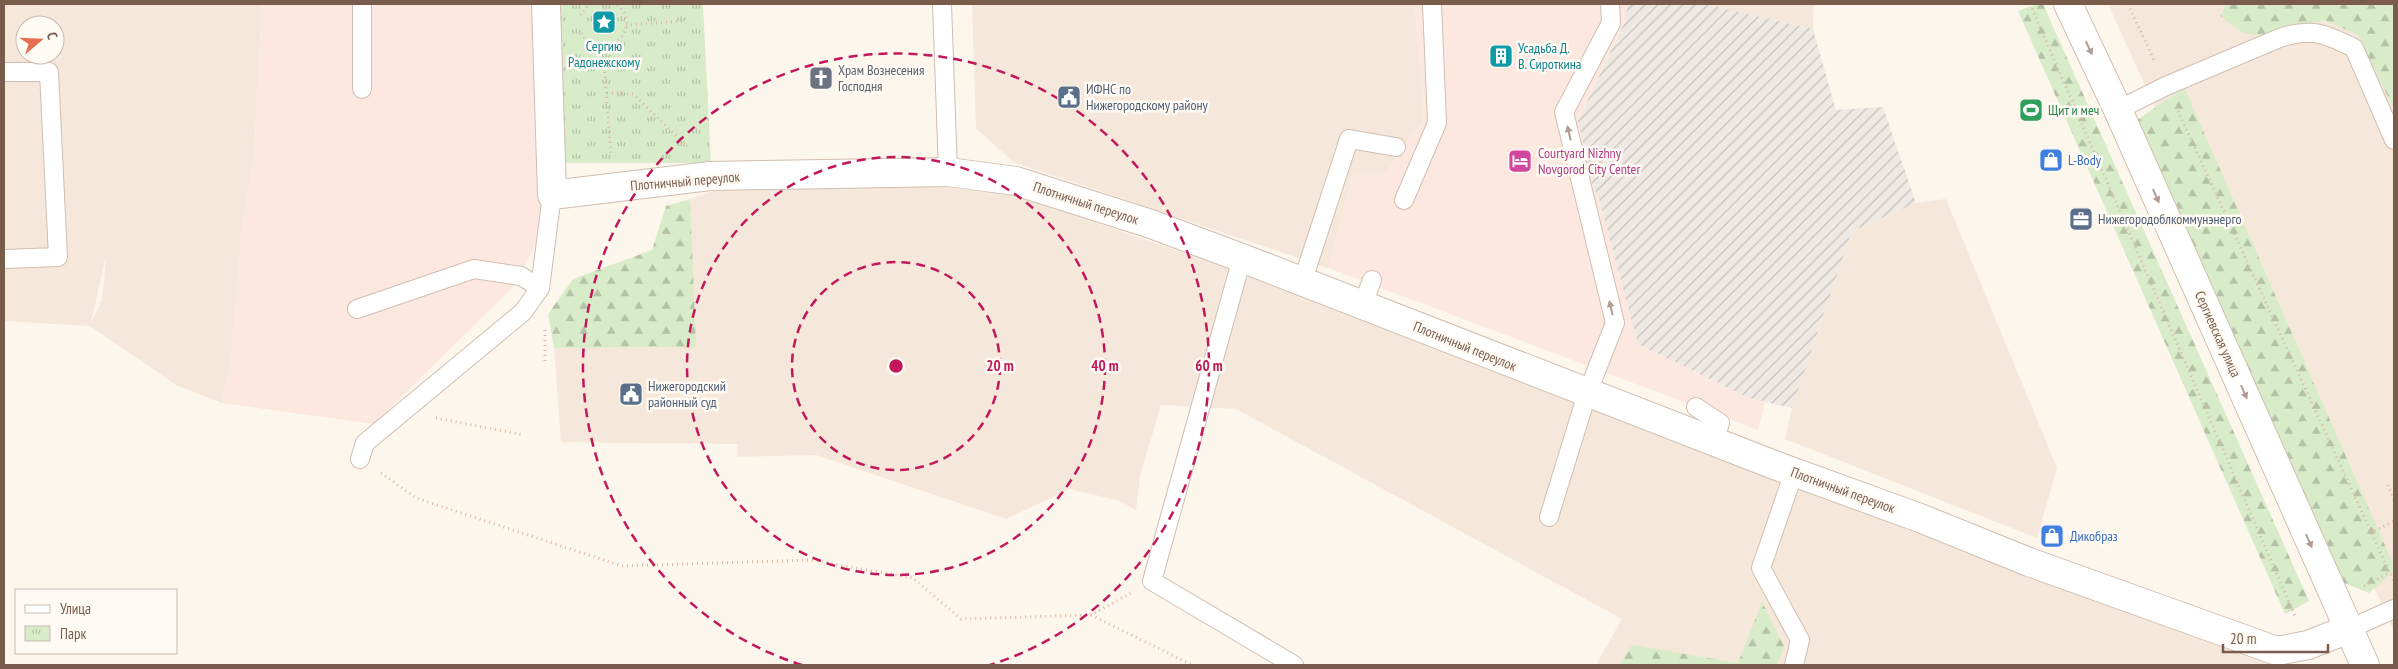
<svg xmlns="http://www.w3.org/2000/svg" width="2398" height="669" viewBox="0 0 2398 669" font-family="'PT Sans Narrow',sans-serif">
<defs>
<pattern id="industrial-furrows" width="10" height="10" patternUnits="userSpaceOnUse" patternTransform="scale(1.25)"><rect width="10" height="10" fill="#efe9e4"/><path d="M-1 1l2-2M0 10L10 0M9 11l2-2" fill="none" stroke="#c7c0bb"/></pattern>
<pattern id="forest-firs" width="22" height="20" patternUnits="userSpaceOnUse" patternTransform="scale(1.25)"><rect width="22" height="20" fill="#d8ecc9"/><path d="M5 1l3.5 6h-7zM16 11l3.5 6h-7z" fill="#b4c2a5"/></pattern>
<pattern id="park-tufts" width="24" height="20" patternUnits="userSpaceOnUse" patternTransform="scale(1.25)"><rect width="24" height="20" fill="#d8ecc9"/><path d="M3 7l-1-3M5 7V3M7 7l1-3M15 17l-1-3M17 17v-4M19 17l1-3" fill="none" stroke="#b4c2a5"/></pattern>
</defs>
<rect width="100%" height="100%" fill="#fdf6ec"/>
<!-- residential -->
<path fill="#f5e8da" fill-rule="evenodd" d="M4,4H262L254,155L242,226L231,359L222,403L176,385L90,326L4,321ZM25,25H55V55H25ZM106,260L102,300L91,323L105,260Z
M972,4H1428V8L1415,9L1424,119L1384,175H1353L1328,268L1013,162L976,128Z
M1704,4H1814L1813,29L1707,5Z
M2108,4H2394V632L2393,629Z
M725,187H940L1012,194L1298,292L1913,526L2027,577L2272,665H1596L1622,619L1236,409L1161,405L1140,476L1136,510L1120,501L1070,489L1006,519L816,455L737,457L738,444L561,442L554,348L695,347L690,199Z
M1946,199L2057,468L2037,538L1785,439L1792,408L1852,231L1916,203Z"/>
<!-- commercial -->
<path fill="#fde8e0" d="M262,4H551L558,204L513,287L374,424L222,403L231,359L242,226L254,155Z
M1428,4H1627L1626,18L1578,121L1592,183L1599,199L1638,344L1749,398L1765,402L1758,430L1328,268L1353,175H1384L1424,119L1415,9L1428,8Z"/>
<!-- industrial -->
<path fill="url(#industrial-furrows)" d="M1627,4H1704L1813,29L1836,110L1883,107L1916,203L1852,231L1792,408L1749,398L1638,344L1599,199L1592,183L1578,121L1626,19Z"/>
<!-- forest -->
<path fill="url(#forest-firs)" d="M2037,4H2043L2309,601L2285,614L2018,11Z
M2227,4H2394V109L2358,35L2324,20L2260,36L2244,33L2220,16Z
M2184,87L2394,566V571L2369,593L2337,580L2136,121Z
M690,199L696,347L554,348L548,314L573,279L652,250L666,206Z
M1762,602L1784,646L1777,665H1619L1632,645L1738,663Z"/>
<!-- park -->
<path fill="url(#park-tufts)" d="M554,4H703L711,163H561Z"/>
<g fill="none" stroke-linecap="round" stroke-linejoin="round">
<!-- service casing -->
<g stroke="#d1beb0" stroke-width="20">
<path id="service" d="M362,4V89
M942,4L948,172
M4,72H49L58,257L4,259
M2118,110L2166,86L2282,37C2315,28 2325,34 2354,48L2394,140
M1404,200L1437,123L1432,4
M1242,258L1152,581L1294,665
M1302,283L1349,139L1396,147
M1363,304L1372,280
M357,309L474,269L521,276L540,288
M1696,407L1720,423L1714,442
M360,459L365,443L523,312L540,288L552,195
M1794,472L1761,568L1800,640L1794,665
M1549,517L1587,394L1615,323L1564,112L1611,23L1610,4
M2349,629L2394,609"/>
</g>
<!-- minor casing -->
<g stroke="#d1beb0" stroke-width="30">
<path id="minor" d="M546,4L552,195L710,176L948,172L1016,181L1151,224L1242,258L1777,466L1920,518L2029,562L2277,651L2308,645L2349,629
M2068,4L2118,110L2365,665"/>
</g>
<!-- path -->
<path stroke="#d9b8a5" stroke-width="3" stroke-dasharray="1 4" stroke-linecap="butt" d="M2030,4L2295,616
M2128,4L2155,62
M580,15L589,4
M626,25L684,21
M581,33C600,70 648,27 616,4
M603,47L611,156
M607,93L633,94L688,147
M2178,111L2394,582
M545,361V327
M436,418L524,435
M381,473L416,498L622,566L811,560L913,578L961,619L1091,615L1131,593
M2388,485L2394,500
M2370,533L2394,521
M2364,586L2389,573
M1091,615L1192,665"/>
<!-- service -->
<use href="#service" stroke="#fff" stroke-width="18"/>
<!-- minor -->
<use href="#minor" stroke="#fff" stroke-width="28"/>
</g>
<!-- one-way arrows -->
<defs><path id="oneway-solid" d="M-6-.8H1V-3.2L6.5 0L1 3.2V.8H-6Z" transform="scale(1.25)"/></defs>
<g fill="#af9d94">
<use href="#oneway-solid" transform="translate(2089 48) rotate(65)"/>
<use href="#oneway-solid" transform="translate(1569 133) rotate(-103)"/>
<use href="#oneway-solid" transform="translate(2156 196) rotate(66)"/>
<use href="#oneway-solid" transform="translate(1611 308) rotate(-103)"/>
<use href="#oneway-solid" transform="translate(2244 392) rotate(66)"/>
<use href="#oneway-solid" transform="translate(2309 541) rotate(66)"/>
</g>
<!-- distance rings -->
<g fill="none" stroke="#c2185b" stroke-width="2.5" stroke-dasharray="9 6">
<circle cx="896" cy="366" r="104"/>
<circle cx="896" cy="366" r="209"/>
<path d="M802 665A313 313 0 1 1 990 665"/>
</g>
<!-- icons -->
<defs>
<g id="sight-square" transform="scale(1.25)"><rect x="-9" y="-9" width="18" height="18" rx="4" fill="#0f9aa8" stroke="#fffaf3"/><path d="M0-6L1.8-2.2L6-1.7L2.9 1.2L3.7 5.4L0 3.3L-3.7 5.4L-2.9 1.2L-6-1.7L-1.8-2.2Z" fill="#fff"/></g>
<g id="building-square" transform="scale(1.25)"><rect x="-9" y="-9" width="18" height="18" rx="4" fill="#0f9aa8" stroke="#fffaf3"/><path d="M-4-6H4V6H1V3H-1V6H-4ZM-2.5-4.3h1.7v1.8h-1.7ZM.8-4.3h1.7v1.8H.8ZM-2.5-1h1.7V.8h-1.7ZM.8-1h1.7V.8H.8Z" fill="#fff"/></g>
<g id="church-square" transform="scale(1.25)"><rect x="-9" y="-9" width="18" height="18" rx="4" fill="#6b7280" stroke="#fffaf3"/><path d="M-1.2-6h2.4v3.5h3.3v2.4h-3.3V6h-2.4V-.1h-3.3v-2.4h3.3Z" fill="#fff"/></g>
<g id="civic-square" transform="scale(1.25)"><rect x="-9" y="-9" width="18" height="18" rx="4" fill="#5c6f8a" stroke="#fffaf3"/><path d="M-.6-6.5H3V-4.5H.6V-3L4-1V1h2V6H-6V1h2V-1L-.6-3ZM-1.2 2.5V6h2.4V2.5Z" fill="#fff"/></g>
<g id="stadium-square" transform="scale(1.25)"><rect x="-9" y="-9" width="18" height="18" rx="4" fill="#2e9e5b" stroke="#fffaf3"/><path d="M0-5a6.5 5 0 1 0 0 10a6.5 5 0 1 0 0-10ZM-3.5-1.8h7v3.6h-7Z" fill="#fff"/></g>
<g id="shop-square" transform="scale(1.25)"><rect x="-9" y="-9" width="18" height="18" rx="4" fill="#3f7fe0" stroke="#fffaf3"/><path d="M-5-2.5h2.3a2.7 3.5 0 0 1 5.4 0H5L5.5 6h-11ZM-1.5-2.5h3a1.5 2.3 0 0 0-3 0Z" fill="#fff"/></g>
<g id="hotel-square" transform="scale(1.25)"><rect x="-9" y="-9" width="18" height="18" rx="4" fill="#d1479c" stroke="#fffaf3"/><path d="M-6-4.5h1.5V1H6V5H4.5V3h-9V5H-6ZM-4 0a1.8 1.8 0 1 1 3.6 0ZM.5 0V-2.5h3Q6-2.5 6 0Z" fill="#fff"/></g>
<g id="office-square" transform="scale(1.25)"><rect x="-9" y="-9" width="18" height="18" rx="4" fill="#5c6f8a" stroke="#fffaf3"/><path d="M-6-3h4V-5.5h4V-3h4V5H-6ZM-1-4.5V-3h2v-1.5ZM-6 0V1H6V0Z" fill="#fff"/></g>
</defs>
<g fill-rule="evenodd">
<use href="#sight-square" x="604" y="22"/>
<use href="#building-square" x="1501" y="56"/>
<use href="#church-square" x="821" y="78"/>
<use href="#civic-square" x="1069" y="97"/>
<use href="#stadium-square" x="2031" y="110"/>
<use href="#shop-square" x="2051" y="160"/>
<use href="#hotel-square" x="1520" y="161"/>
<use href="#office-square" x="2081" y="219"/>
<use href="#civic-square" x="631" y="394"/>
<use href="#shop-square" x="2052" y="536"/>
</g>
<g text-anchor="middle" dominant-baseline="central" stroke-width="5" stroke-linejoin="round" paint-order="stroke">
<!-- culture labels -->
<g font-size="14" fill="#0d838f" stroke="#fffaf3">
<text x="604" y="46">Сергию<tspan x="604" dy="16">Радонежскому</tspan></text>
<text x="1518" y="48" text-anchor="start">Усадьба Д.<tspan x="1518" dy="16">В. Сироткина</tspan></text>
</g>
<!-- worship labels -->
<g font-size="14" fill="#5b616d" stroke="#fffaf3" text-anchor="start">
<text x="838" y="70">Храм Вознесения<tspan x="838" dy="16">Господня</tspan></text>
</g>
<!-- service labels -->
<g font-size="14" fill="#4e5e75" stroke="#fffaf3" text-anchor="start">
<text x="1086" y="89">ИФНС по<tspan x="1086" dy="16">Нижегородскому району</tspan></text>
<text x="2098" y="219">Нижегородоблкоммунэнерго</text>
<text x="648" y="386">Нижегородский<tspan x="648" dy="16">районный суд</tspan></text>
</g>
<!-- leisure labels -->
<g font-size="14" fill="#27864d" stroke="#fffaf3" text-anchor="start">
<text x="2048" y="110">Щит и меч</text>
</g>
<!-- hotel labels -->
<g font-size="14" fill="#b23c85" stroke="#fffaf3" text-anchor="start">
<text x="1538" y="153">Courtyard Nizhny<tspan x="1538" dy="16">Novgorod City Center</tspan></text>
</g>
<!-- shop labels -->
<g font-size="14" fill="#366cbe" stroke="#fffaf3" text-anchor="start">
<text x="2068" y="160">L-Body</text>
<text x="2070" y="536">Дикобраз</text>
</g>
<!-- street labels -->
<g font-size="14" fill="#7a5c4d" stroke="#fffaf3">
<text transform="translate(685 181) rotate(-5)">Плотничный переулок</text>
<text transform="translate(1086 203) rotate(18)">Плотничный переулок</text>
<text transform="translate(2218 334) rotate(66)">Сергиевская улица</text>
<text transform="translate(1465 346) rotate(22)">Плотничный переулок</text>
<text transform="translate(1843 490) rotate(20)">Плотничный переулок</text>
</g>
</g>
<circle cx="896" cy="366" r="8" fill="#c2185b" stroke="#fffaf3" stroke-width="2.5"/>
<g font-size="15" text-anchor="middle" font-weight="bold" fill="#c2185b" stroke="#fffaf3" stroke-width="5" stroke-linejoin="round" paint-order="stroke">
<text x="1000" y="371">20 m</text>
<text x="1105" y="371">40 m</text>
<text x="1209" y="371">60 m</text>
</g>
<!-- border -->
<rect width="2398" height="669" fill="none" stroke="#7a5c4d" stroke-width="10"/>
<!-- legend -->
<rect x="15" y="589" width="162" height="65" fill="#fffaf3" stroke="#cabbb1"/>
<rect x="25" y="605" width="25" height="8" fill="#ffffff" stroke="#cabbb1"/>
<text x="60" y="614" font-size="15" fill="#7a5c4d">Улица</text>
<rect x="25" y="626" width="25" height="15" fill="url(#park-tufts)" stroke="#cabbb1"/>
<text x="60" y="639" font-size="15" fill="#7a5c4d">Парк</text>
<!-- north arrow -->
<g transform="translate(40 40) rotate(71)"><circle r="24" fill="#fffaf3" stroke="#cabbb1"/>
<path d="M0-4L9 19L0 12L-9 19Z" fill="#e76f51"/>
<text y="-8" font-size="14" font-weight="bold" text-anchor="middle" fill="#7a5c4d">С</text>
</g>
<!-- scale -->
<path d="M2223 644v8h105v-8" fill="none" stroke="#7a5c4d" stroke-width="2.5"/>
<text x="2230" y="644" font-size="15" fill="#7a5c4d" stroke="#fffaf3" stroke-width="4" paint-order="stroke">20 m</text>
</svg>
